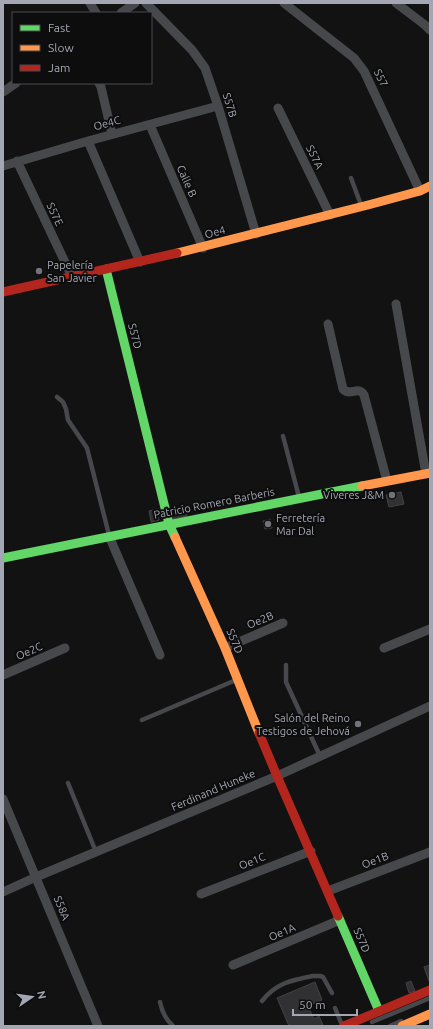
<svg xmlns="http://www.w3.org/2000/svg" width="433" height="1029" viewBox="0 0 433 1029" font-family="Ubuntu,sans-serif">
<rect width="100%" height="100%" fill="#121213"/>
<!-- building -->
<path fill="#313133" stroke="#424246" d="M401,492L404,504L389,507L386,495Z
M185,506L187,516L172,519L170,509Z
M157,509L159,520L151,522L149,511Z
M270,519L272,528L265,529L263,521Z
M430,965V981H429L424,967Z
M411,981L415,991L409,993L406,983Z
M315,982L322,1000L308,1006L314,1019L319,1016L323,1025L319,1026H289L277,998Z"/>
<g fill="none" stroke-linecap="round" stroke-linejoin="round">
<!-- lane -->
<path stroke="#47484b" stroke-width="4.5" d="M351,178L361,205
M57,397L63,402L66,409L68,420L87,448L109,535
M283,436L299,497
M286,665V682L320,756
M142,720L236,680
M68,783L96,852
M262,1001C276,983 292,980 313,976H320L323,977L332,993
M160,1002C162,1012 165,1019 173,1026
M335,1008L342,1025
M372,1022L430,998
M390,1026L401,1021"/>
<!-- street -->
<path stroke="#47484b" stroke-width="9" d="M90,3L96,13
M146,3L192,50L205,68L218,106L256,234
M284,3L354,58L364,71L420,191
M396,3L425,25L430,30
M121,13L135,3
M99,83L101,87L112,134
M3,92L16,83
M278,108L330,215
M150,125L203,248
M88,141L140,262
M17,161L72,277
M3,166L88,141L218,106
M396,304L426,474
M328,324L343,389C350,397 358,385 364,395L387,481
M109,536L160,655
M225,648L283,623
M384,648L430,629
M3,675L65,648
M3,799L98,1026
M328,891L430,852
M3,892L36,877L277,776L430,706
M201,894L311,851
M233,965L340,920"/>
<!-- fast -->
<path stroke="#63d668" stroke-width="9" d="M106,269L169,524L175,537
M3,558L362,486
M338,916L379,1011"/>
<!-- slow -->
<path stroke="#ff974d" stroke-width="9" d="M177,253L368,205L420,191L430,186
M362,486L430,473
M175,537L225,648L259,733
M402,1026L430,1014"/>
<!-- jam -->
<path stroke="#b3261e" stroke-width="9" d="M3,292L177,253
M259,733L277,776L338,916
M344,1026L430,990"/>
</g>
<!-- markers -->
<g fill="#71737b" stroke="#0d0d0e" stroke-width="1.5">
<circle cx="39" cy="271" r="4"/>
<circle cx="392" cy="495" r="4"/>
<circle cx="268" cy="524" r="4"/>
<circle cx="358" cy="724" r="4"/>
</g>
<g text-anchor="middle" dominant-baseline="central" stroke-width="4" stroke-linejoin="round" paint-order="stroke">
<!-- street labels -->
<g font-size="11" fill="#a4a7b3" stroke="#0d0d0e">
<text transform="translate(381 78) rotate(64)">S57</text>
<text transform="translate(230 105) rotate(73)">S57B</text>
<text transform="translate(107 123) rotate(-15)">Oe4C</text>
<text transform="translate(315 157) rotate(64)">S57A</text>
<text transform="translate(187 181) rotate(66)">Calle B</text>
<text transform="translate(55 214) rotate(65)">S57E</text>
<text transform="translate(215 232) rotate(-14)">Oe4</text>
<text transform="translate(135 336) rotate(76)">S57D</text>
<text transform="translate(214 503) rotate(-11)">Patricio Romero Barberis</text>
<text transform="translate(260 620) rotate(-23)">Oe2B</text>
<text transform="translate(235 641) rotate(67)">S57D</text>
<text transform="translate(29 651) rotate(-24)">Oe2C</text>
<text transform="translate(213 790) rotate(-23)">Ferdinand Huneke</text>
<text transform="translate(375 860) rotate(-21)">Oe1B</text>
<text transform="translate(252 861) rotate(-22)">Oe1C</text>
<text transform="translate(62 908) rotate(68)">S58A</text>
<text transform="translate(282 932) rotate(-23)">Oe1A</text>
<text transform="translate(362 940) rotate(67)">S57D</text>
</g>
<!-- poi labels -->
<g font-size="11" fill="#a4a7b3" stroke="#0d0d0e" text-anchor="start">
<text x="47" y="265">Papelería<tspan x="47" dy="13">San Javier</tspan></text>
<text x="384" y="495" text-anchor="end">Viveres J&amp;M</text>
<text x="276" y="518">Ferretería<tspan x="276" dy="13">Mar Dal</tspan></text>
<text x="350" y="718" text-anchor="end">Salón del Reino<tspan x="350" dy="13">Testigos de Jehová</tspan></text>
</g>
</g>
<!-- border -->
<rect width="433" height="1029" fill="none" stroke="#a4a7b3" stroke-width="8"/>
<!-- legend -->
<rect x="12" y="12" width="140" height="72" fill="#0d0d0e" stroke="#494b50"/>
<rect x="20" y="25" width="20" height="6" fill="#63d668" stroke="#494b50"/>
<text x="48" y="32" font-size="12" fill="#a4a7b3">Fast</text>
<rect x="20" y="45" width="20" height="6" fill="#ff974d" stroke="#494b50"/>
<text x="48" y="52" font-size="12" fill="#a4a7b3">Slow</text>
<rect x="20" y="65" width="20" height="6" fill="#b3261e" stroke="#494b50"/>
<text x="48" y="72" font-size="12" fill="#a4a7b3">Jam</text>
<!-- north arrow -->
<g transform="translate(32 997) rotate(77)" stroke="#0d0d0e" stroke-width="3" paint-order="stroke">
<path d="M0-3L7 15L0 10L-7 15Z" fill="#a4a7b3"/>
<text y="-6" font-size="11" font-weight="bold" text-anchor="middle" fill="#a4a7b3">N</text>
</g>
<!-- scale -->
<path d="M293 1009v6h64v-6" fill="none" stroke="#a4a7b3" stroke-width="2"/>
<text x="299" y="1009" font-size="12" fill="#a4a7b3" stroke="#0d0d0e" stroke-width="3" paint-order="stroke">50 m</text>
</svg>
